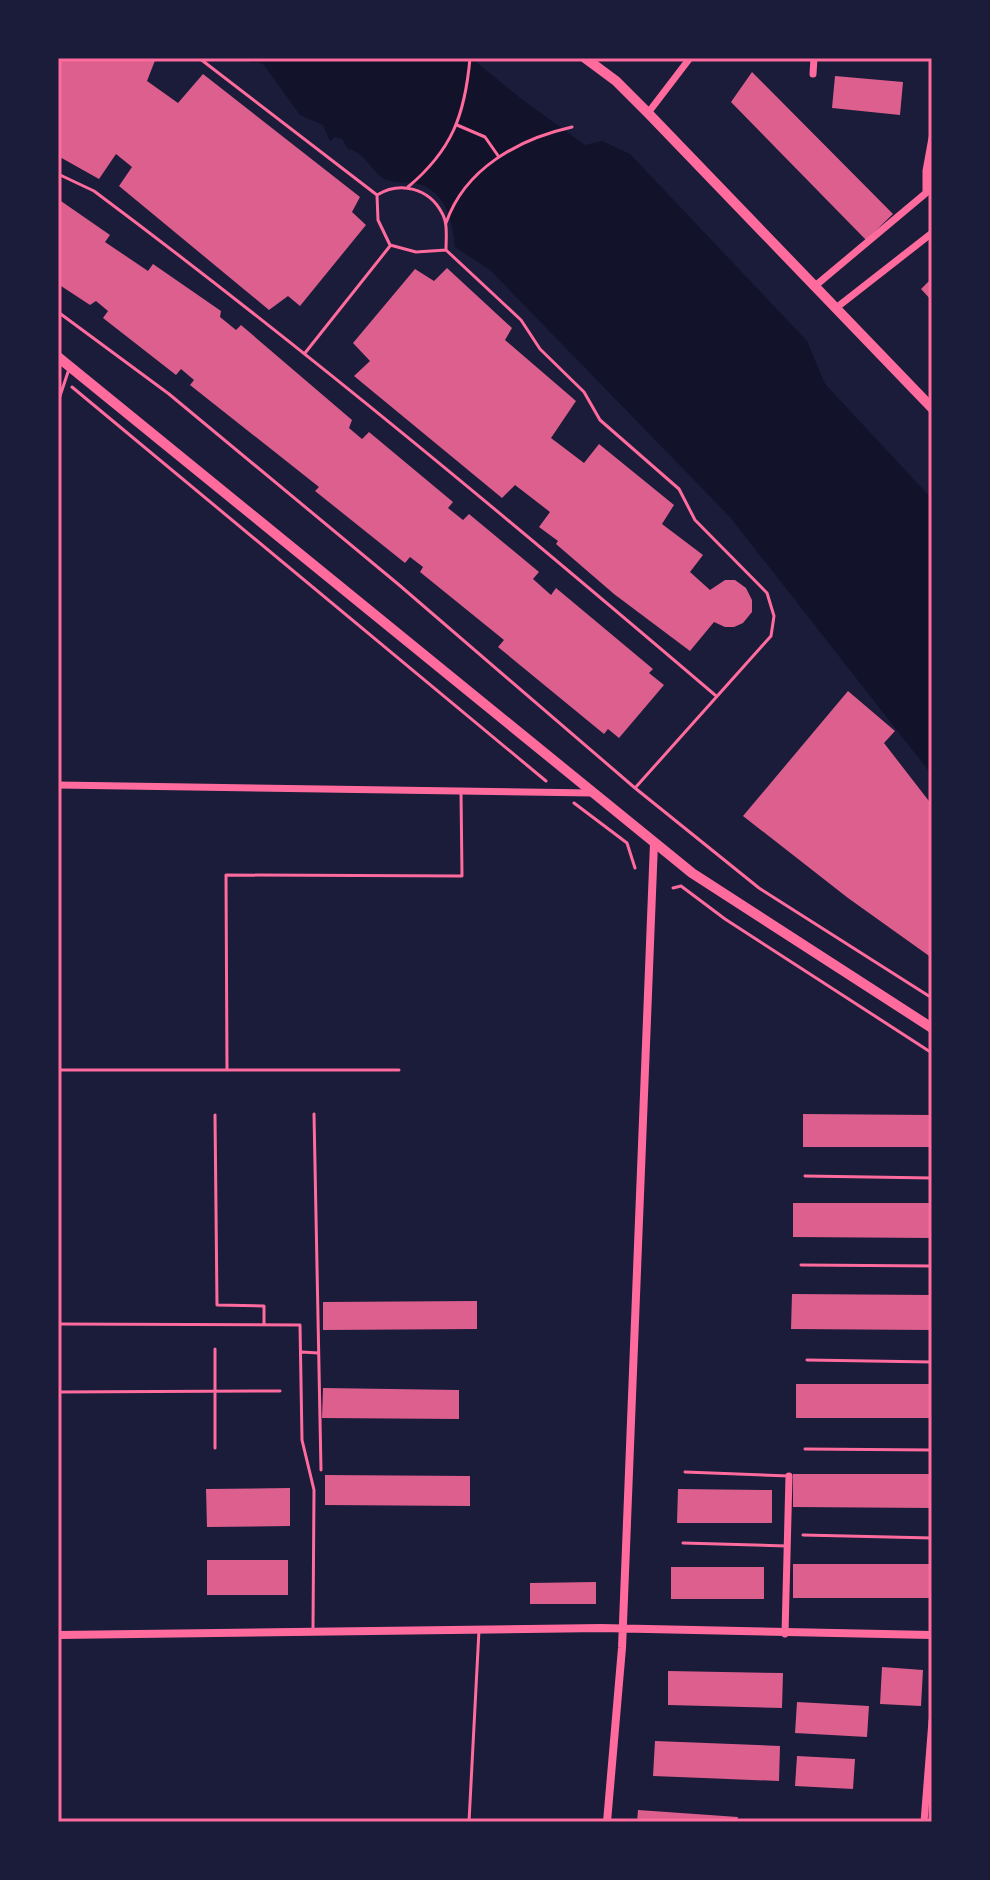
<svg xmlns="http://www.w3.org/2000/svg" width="990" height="1880" viewBox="0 0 990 1880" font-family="'Fira Sans',sans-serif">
<rect width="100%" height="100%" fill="#1b1b3a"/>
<!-- water -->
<path fill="#12122b" d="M248,58H471L524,101L585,145L602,141L630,154L807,341L825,384L932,499V775L730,517L490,270L455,247C453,222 446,192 419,184C409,182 397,183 387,180C372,174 365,151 348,149L342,139L335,137L330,141L323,125L300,115L264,65L258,62L252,63Z"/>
<!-- building -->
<path fill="#dd5f8e" d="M58,58H156L147,81L178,103L203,74L360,197L352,212L366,225L300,306L288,296L269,310L119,186L132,167L116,154L99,179L58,156Z
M752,72L893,214L866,240L731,102Z
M835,76L903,82L900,115L832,108Z
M58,199L110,235L105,242L148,271L153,264L221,311L220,317L236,330L241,325L352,420L349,428L362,439L369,432L453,502L448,508L463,520L469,514L539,572L533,579L551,595L556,588L653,669L649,673L664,685L619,738L608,729L604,734L498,647L504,640L420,572L423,567L410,557L405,563L315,491L319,487L190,385L194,380L181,369L176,375L103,318L108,311L96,301L90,305L58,284Z
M447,268L512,328L505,340L576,401L551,438L584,463L599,444L674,505L662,524L703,555L690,572L710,590L725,580H735L746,588L752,600V612L743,623L734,627H725L714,622L690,651L614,594L556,544L558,541L539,527L550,512L515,485L502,498L354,376L370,361L353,343L415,269L434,281Z
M932,278V301L921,289Z
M848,691L895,731L884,743L932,805V958L848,898L743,816Z
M803,1114L932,1115V1147H803Z
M793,1203H932V1238L793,1237Z
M792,1294L932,1295V1330L791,1329Z
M477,1301V1329L323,1330V1302Z
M796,1384H932V1418H796Z
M323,1388L459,1390V1419L322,1418Z
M793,1474H932V1508L793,1507Z
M325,1475L470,1476V1506L325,1505Z
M290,1488V1526L207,1527L206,1489Z
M678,1489L772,1490V1523H677Z
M207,1560H288V1595H207Z
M793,1564H932V1598H793Z
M671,1567H764V1599H671Z
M596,1582V1604H530V1583Z
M882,1667L923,1670L921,1706L880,1704Z
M668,1671L783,1673L782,1708L668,1705Z
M797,1702L869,1706L867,1737L795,1733Z
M655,1741L780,1746L779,1781L653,1776Z
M797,1756L855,1759L853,1789L795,1786Z
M638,1810L738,1817L737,1822H637Z"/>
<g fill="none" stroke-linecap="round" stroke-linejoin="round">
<!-- path -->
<path stroke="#ff6b9d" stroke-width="3" d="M72,387L546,781
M574,803L627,843L635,868
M673,888L681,886L725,919L932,1053"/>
<!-- service -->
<path stroke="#ff6b9d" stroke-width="3" d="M199,58L377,195L378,220L390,245L416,252L446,250L521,320L540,349L584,392L600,420L679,489L695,520L767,593L774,616L771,636L635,788
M457,125L485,137L499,157
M58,174L94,191C308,351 512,522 715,695
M408,187C452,150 465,115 470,58
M377,195C400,181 429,188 442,213C448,223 446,238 446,250
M446,223C465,168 519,139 572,127
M58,312L169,394L398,584L635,788L759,888L932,998
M305,353L390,246
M58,402L68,372
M58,1070H399
M227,1070L226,875L462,876L461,791
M314,1114L321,1470
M215,1115L217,1305L264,1306V1325
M805,1176L932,1178
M801,1265L932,1266
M58,1324L300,1325L302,1440L314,1490L313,1628
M215,1349V1448
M302,1352L318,1353
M807,1360L932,1362
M58,1392L280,1391
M805,1449L932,1450
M685,1472L789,1476
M803,1535L932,1538
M683,1543L786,1546
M469,1822L479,1630"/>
<!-- minor -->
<path stroke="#ff6b9d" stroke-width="7" d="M813,74L814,58
M648,113L690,58
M815,286L926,193V171L932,138
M836,308L932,233
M58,785L592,793
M785,1634L789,1476
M924,1822L932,1721"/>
<!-- tertiary -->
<path stroke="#ff6b9d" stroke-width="8" d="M58,1635L601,1628L932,1635
M607,1822L622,1648L654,843"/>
<!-- secondary -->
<path stroke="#ff6b9d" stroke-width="10" d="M585,58L616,81L648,113L932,408
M58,357L692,873L932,1028"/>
</g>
<!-- border -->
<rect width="990" height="1880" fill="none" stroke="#1b1b3a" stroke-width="120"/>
<rect x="60" y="60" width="870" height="1760" fill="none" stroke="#ff6b9d" stroke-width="3"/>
</svg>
